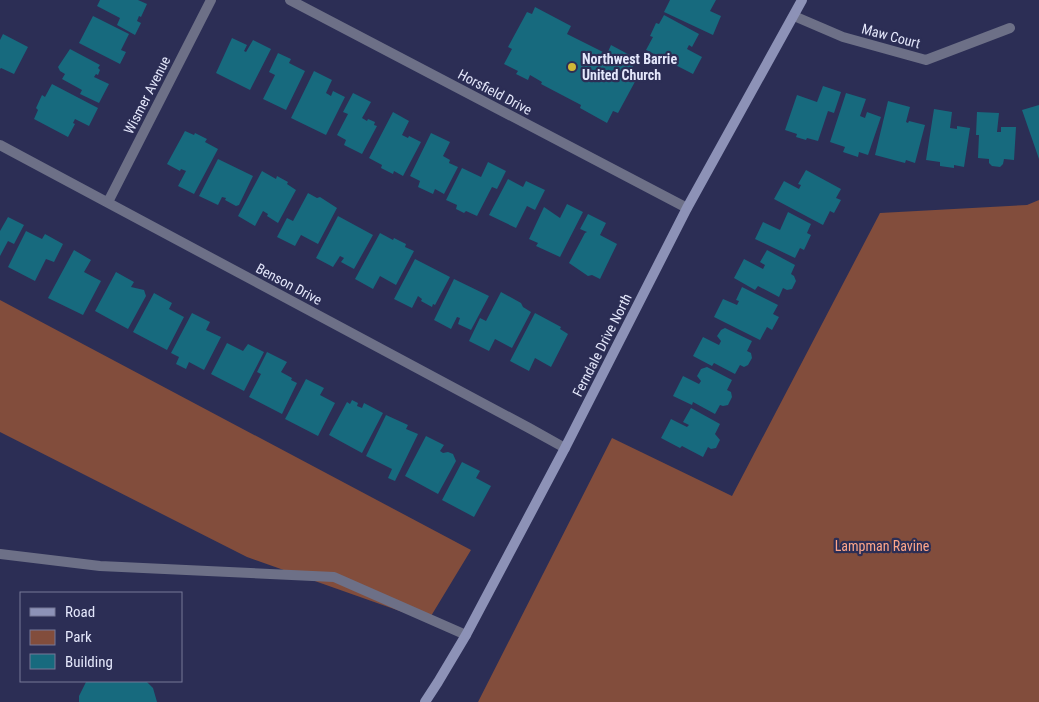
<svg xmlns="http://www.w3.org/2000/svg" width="1039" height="702" viewBox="0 0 1039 702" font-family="'Roboto Condensed',sans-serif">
<rect width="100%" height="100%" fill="#2c2e55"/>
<!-- green -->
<path fill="#824d3c" d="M1039,200V702H478L612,438L732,496L880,213L1027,205Z
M0,300L471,550L428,621L247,557L0,432Z"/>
<!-- building -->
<path fill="#176a7e" d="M100,0H138L147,4L141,17L139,16L137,21L141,23L135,35L117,25L120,18L97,6Z
M670,0H716L710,11L721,16L713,35L664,12Z
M535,7L571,26L567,34L607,54L611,45L637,59L629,74L637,78L618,113L613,111L607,123L580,108L581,105L541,84L542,82L530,75L528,80L516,74L518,71L504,64L512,49L508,47L527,12L532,14Z
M664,15L699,34L692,47L689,45L687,49L702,57L693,74L646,50L653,37L650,36L656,23L659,24Z
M93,16L129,34L121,50L126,52L120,64L79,43Z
M3,34L28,47L14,74L1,68L0,69V40Z
M232,38L247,45L244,51L246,52L253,40L271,49L250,90L216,73Z
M70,49L100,65L98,68L100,70L98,75L96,74L94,77L109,84L99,103L80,94L82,90L62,79L65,74L60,71L58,67Z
M278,53L291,59L289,63L305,71L286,110L263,99L275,75L269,72Z
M314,71L332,80L326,93L331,96L333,91L345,97L326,135L291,118Z
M52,84L98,108L89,126L75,119L73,123L75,124L68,137L34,119L38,110L36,108L42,95L45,97Z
M823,86L841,92L834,113L828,111L818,141L807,138L806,140L796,137L797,134L785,130L797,95L817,102Z
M353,93L371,102L362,118L367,121L368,119L375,122L374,125L377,126L362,154L344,145L346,140L337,135L348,114L343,112Z
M846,93L866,99L860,116L865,118L867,112L881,117L868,155L859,152L858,157L843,152L845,147L830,142Z
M888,101L910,107L906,122L908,123L909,121L925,125L915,163L906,160L905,163L875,155Z
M1039,105V159L1022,110Z
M934,109L952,112L950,128L957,129V126L970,128L964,167L954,165V168L940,166V162L926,160Z
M393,112L409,121L402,135L408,138L409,136L421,142L403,176L394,171L393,174L381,168L382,165L369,158Z
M977,112L999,113L997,132H1001V127H1016L1014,160L1004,159L1003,164L1000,167L992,166L989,163V159L978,158L979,135H976Z
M185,131L194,135L195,133L207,139L205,142L218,149L194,194L178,186L186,171L181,169L180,171L167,164Z
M431,133L450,142L443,156L450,160L449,163L458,167L444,194L435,189L433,194L418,187L420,181L410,176Z
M218,159L253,176L239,205L236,206L225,200L226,198L222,197L218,205L199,196Z
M488,162L506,171L497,189L492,187L477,216L466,211L464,213L456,209L457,205L446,200L462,168L481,177Z
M806,170L841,189L836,198L841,200L834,213L830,211L823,225L774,199L784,181L799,189L801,185L798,184Z
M262,171L276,179L277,176L288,182L287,184L296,190L278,223L267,216L268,214L263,211L255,226L238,216Z
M508,179L523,187L526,181L545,190L535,210L527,206L516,228L489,215Z
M308,193L317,198L320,197L337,208L318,244L301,235L295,246L277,237L287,218L293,221Z
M567,204L583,212L560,257L536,246L538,243L529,239L544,207L560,218Z
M788,212L811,224L807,233L811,235L804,250L800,248L795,258L755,239L763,222L780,230Z
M588,214L606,223L600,235L617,244L600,279L592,275L588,276L569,263L585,233L587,232L580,229Z
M338,216L373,235L354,269L341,262L344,258L340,256L333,267L316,258Z
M8,217L24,225L14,244L8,241L0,256V231Z
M26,231L42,239L45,234L63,244L54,262L46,259L35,281L8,267Z
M380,233L393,240L394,238L406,244L405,247L414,251L396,285L380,276L373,289L355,279Z
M74,250L91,260L84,272L101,281L83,315L48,298Z
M767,250L795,265L791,274L794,276L796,281L792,289L787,290L783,288L779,297L758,286L755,290L734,278L744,259L763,269L765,265L760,262Z
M415,259L450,277L435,305L433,304L432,307L421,301L422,299L418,296L412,308L394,299Z
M116,272L134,282L131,287L144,290L146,296L128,329L95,311Z
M454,279L489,296L471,330L458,324L460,318L457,317L451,329L434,320Z
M742,287L778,305L773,314L779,317L772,330L767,327L760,340L714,317L723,299L737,305L739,301L736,300Z
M501,292L521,303L523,307L531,312L512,348L495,339L489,351L469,341L480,318L486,321Z
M154,293L172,303L169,309L184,317L167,350L133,332Z
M192,313L210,322L206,330L221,337L204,370L189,362L186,369L176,364L179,357L171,353Z
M535,313L561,327L560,329L568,334L551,367L535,358L529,371L510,361Z
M725,328L752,341L747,351L751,353L752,358L748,365L744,367L740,365L735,374L714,363L712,366L693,356L703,337L719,345L721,341L717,336L721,330Z
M227,343L243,351L248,344L264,352L244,391L211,374Z
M267,352L287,362L281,372L292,378L291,380L297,383L282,414L249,397L261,374L257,372Z
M707,367L732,380L727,390L731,392L732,397L728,405L723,406L720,405L715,414L693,402L692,405L673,396L683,376L699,384L701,381L697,376L701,369Z
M306,379L324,388L320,395L335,403L318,436L285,419Z
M352,400L358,403L357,406L362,408L364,403L383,413L362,453L329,435L347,402L350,404Z
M691,408L720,424L715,434L720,440L716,448L711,449L708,447L703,457L682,446L680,448L661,438L671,419L687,427L689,425L683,422Z
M386,415L408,425L406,429L418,434L395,481L388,478L392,469L366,456Z
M426,436L444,445L440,451L443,453L448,452L453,454L456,461L438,494L405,476Z
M462,462L480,471L476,478L491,486L474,517L442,500Z
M88,681H146L153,688L157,702H79V696L86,682Z"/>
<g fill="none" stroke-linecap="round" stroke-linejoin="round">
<!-- street -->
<path stroke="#6d7087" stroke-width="10" d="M290,0L687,208
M794,16L843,37L926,60L1010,28
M0,145L529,428L565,448
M108,202L211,0
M0,554L100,566L334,577L466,635"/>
<!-- secondary -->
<path stroke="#8d92b7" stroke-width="10" d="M425,702L438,682L466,635L565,448L687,208L802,0"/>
</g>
<!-- markers -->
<circle fill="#cfb837" stroke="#2c2e55" stroke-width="2" cx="572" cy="67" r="5"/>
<g text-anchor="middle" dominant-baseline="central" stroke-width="4.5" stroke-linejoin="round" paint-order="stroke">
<!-- street labels -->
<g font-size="14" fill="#e4e7fb" stroke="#2c2e55">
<text transform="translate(891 36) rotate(15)">Maw Court</text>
<text transform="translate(495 92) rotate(28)">Horsfield Drive</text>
<text transform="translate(147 95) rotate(-63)">Wismer Avenue</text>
<text transform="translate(289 284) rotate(28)">Benson Drive</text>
<text transform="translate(602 345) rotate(-63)">Ferndale Drive North</text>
</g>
<!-- poi labels -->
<g font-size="14" font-weight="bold" fill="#e4e7fb" stroke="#2c2e55" text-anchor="start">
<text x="582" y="59">Northwest Barrie<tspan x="582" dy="16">United Church</tspan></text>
</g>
<!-- park labels -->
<g font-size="14" fill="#fda68a" stroke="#2c2e55">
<text x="882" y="546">Lampman Ravine</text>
</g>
</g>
<!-- legend -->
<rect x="20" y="592" width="162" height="90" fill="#2c2e55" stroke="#767897"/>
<rect x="30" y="608" width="25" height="8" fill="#8d92b7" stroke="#767897"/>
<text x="65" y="617" font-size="15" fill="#e4e7fb">Road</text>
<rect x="30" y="630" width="25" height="15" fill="#824d3c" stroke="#767897"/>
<text x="65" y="642" font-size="15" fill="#e4e7fb">Park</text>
<rect x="30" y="654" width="25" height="15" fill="#176a7e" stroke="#767897"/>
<text x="65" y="667" font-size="15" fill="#e4e7fb">Building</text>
</svg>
